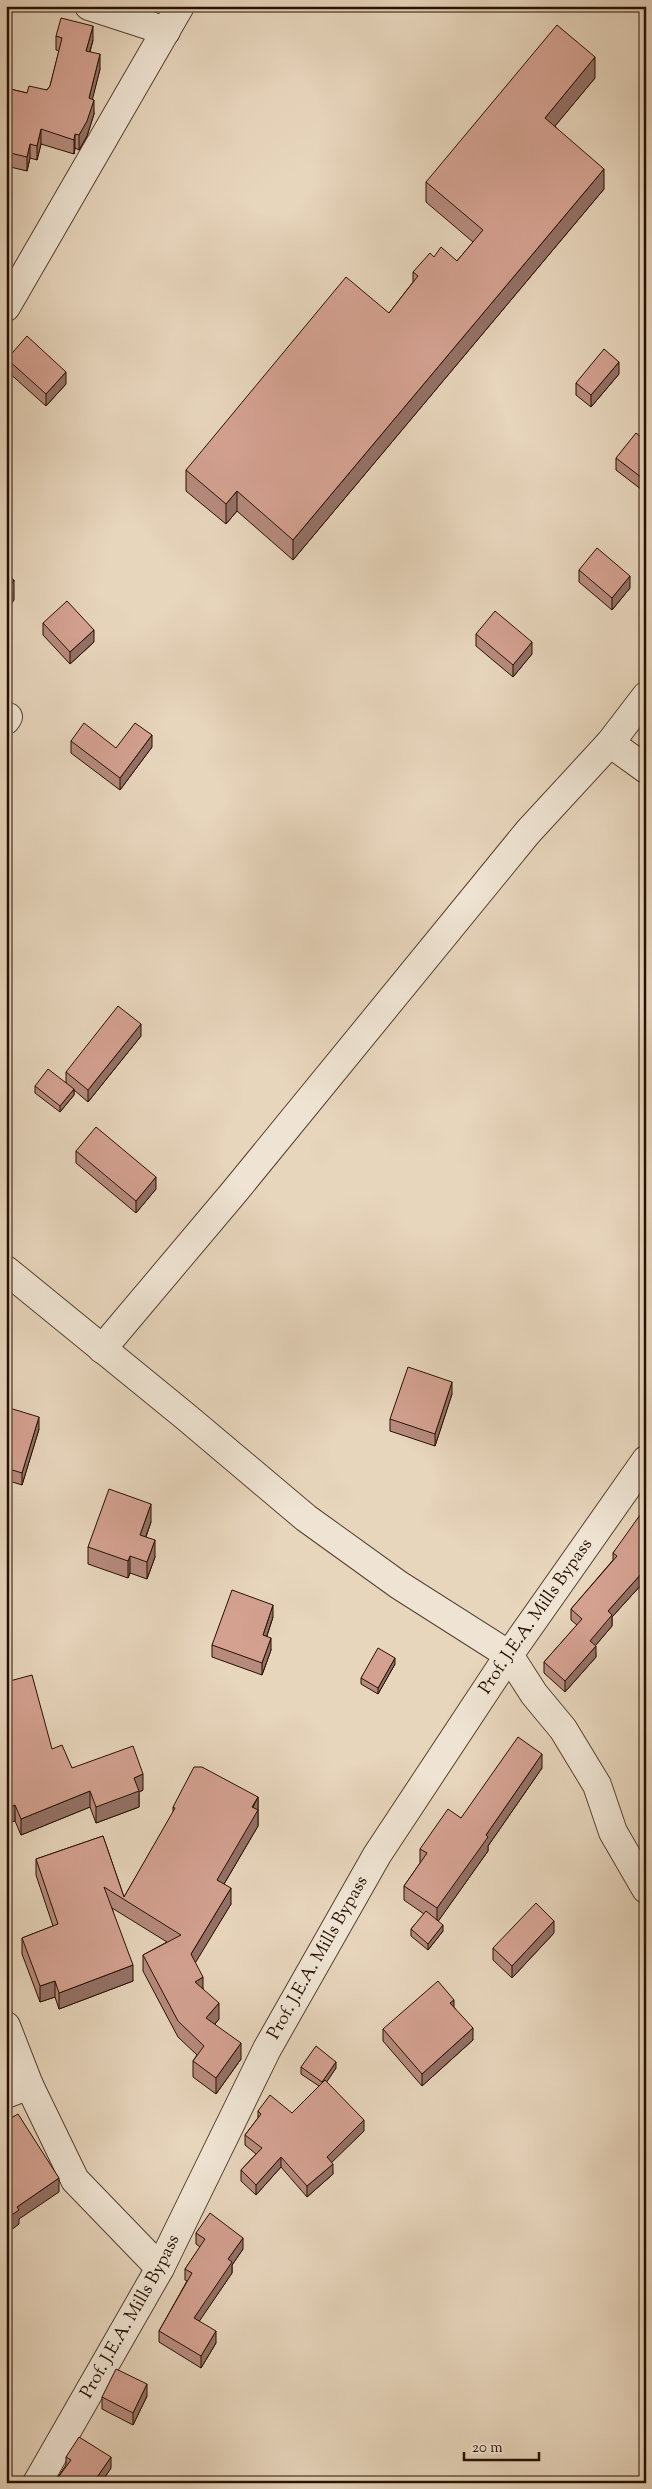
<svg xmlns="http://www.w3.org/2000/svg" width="652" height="2489" viewBox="0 0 652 2489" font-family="'Sorts Mill Goudy',serif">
<rect width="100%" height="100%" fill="#e7d5bc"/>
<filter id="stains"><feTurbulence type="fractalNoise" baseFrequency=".004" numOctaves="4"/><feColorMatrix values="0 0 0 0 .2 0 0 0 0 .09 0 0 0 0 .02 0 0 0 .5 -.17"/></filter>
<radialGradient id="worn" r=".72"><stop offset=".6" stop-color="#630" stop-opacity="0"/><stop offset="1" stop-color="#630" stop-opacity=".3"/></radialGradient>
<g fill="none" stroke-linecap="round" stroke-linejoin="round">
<!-- minor casing -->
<g stroke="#564130" stroke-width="30">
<g id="minor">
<path d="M89,6L166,31"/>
<path d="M6,307L180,6"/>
<path d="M6,720L8,717"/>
<path d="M610,743L646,769"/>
<path d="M6,1270L185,1416L306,1518L399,1585L509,1655L534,1694L563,1729L597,1785L613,1832L646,1889"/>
<path d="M102,1349L235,1191L528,832L610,743L646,696"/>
<path d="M6,2026L29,2085L75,2180L160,2268"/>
<path d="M6,2094L29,2085"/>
<path id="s1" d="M37,2483L160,2268L267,2049L377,1855L509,1655L646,1460"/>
</g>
</g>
<!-- minor -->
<use href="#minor" stroke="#efe4d3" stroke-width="28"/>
</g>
<!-- wall -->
<path fill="#b68a7d" stroke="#261001" d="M56,36L93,40L90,52L100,69L92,99L94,114L87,136L79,150L75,148L74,154L41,144L37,160L30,158L27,171L6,166V88L27,93L47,90L50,86L59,51L56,50Z
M595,78L555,126L604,189L293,560L237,511L226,524L186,491V470L389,313L413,282V272L434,257L457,261L473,242L426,202V182Z
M646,324V342L645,341V325Z
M7,359L66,384L46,406L7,371Z
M619,374L591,407L576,395V383Z
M646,441V493L616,470V458Z
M579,570L630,588L612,610L579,582Z
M43,623L94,642L70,664L43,635Z
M476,634L532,654L513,677L476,646Z
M71,741L116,748L152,747L120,790L71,753Z
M141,1036L88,1102L74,1090V1095L60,1112L35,1093V1086L66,1083V1072Z
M76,1151L156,1189L136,1213L76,1163Z
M452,1394L435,1446L390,1431V1419Z
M6,1407L39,1429L22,1485L6,1480Z
M646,1513L643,1586L641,1585L612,1617V1626L595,1646L596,1657L565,1692L544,1673V1662L577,1625L571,1620V1609L613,1560V1553Z
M151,1522L146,1537L155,1557L147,1579L130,1573L128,1578L88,1564V1547Z
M273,1617L267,1636L271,1650L262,1675L212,1657V1645Z
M395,1664L378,1694L361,1684V1678Z
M6,1682L52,1749L72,1768L143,1790L139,1792V1807L96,1823L90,1807L21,1835L15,1821Z
M542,1768L488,1846V1851L438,1921L443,1931L428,1950L411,1936V1929L424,1914L404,1900V1886L420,1863V1849L461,1818Z
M258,1797V1826L224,1884L231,1904L195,1962L203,1989L219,2019L215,2024L241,2059L216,2094L193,2077V2061L197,2055L178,2037L143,1971V1955L167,1942L112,1908L133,1981L59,2009L55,1997L40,2002L22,1954V1938L53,1926L36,1875V1859L103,1836L124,1897L173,1813V1807Z
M554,1933L512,1978L493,1960V1948Z
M454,2007L473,2040L422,2086L383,2041V2029Z
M301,2067L336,2068L326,2082L364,2131L331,2162L333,2174L307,2197L281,2167L256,2195L241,2181V2170L256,2154L245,2145V2135L258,2118V2111L292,2113L319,2086L301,2074Z
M196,2233L243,2249L232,2265V2273L199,2321L216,2343L201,2368L159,2342V2331L187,2281L185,2280V2269L200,2247L196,2244Z
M147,2396L133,2425L102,2409V2397Z
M66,2457L111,2468L101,2483H54L66,2465Z"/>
<!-- shaded-wall -->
<path fill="#947166" stroke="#261001" d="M93,26V40L86,65V51Z
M100,54V69L89,113V98Z
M595,57V78L545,138V118Z
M94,100V114L87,136L79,150V135Z
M41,129V144L37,160V146Z
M75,134V148L74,154V140Z
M30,144V158L27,171V157Z
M604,169V189L293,560V540Z
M619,362V374L591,407V395Z
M66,372V384L46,406V394Z
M237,491V511L226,524V504Z
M630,576V588L612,610V598Z
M14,580V600L6,612V592Z
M94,630V642L70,664V652Z
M532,642V654L513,677V665Z
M152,735V747L120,790V778Z
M141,1024V1036L88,1102V1090Z
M74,1089V1095L60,1112V1106Z
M156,1177V1189L136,1213V1201Z
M452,1382V1394L435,1446V1434Z
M39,1417V1429L22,1485V1473Z
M151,1504V1522L140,1552V1535Z
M155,1540V1557L147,1579V1562Z
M130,1556V1573L128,1578V1561Z
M646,1571V1582L643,1586V1575Z
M641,1574V1585L612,1617V1626L590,1652V1641L608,1611Z
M273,1605V1617L263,1647V1635Z
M271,1638V1650L262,1675V1663Z
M596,1646V1657L565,1692V1681Z
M395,1658V1664L378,1694V1688Z
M542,1754V1768L488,1846V1851L437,1923V1908L486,1835Z
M143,1774V1790L139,1792V1807L96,1823V1807L134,1778Z
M90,1791V1807L21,1835V1819Z
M258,1797V1826L217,1896V1880Z
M15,1805V1821L6,1824V1809Z
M231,1888V1904L191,1970V1954Z
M554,1921V1933L512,1978V1966Z
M443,1925V1931L428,1950V1944Z
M133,1965V1981L59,2009V1993Z
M203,1977V1993L195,1982Z
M55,1981V1997L40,2002V1986Z
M454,2000V2012L450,2003Z
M219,2003V2019L206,2034V2018Z
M473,2028V2040L422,2086V2074Z
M241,2043V2059L216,2094V2078Z
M336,2062V2068L322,2089V2082Z
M364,2120V2131L327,2167V2157Z
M281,2157V2167L256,2195V2185Z
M333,2164V2174L307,2197V2186Z
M59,2178V2192L19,2219V2224L6,2234V2219L17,2207Z
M243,2238V2249L232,2265V2273L194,2329V2318L228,2259Z
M216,2331V2343L201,2368V2356Z
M147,2384V2396L133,2425V2413Z
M111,2457V2468L101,2483H93Z"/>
<!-- building -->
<path fill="#d4a191" stroke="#261001" d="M61,18L93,26L86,51L100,54L89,98L94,100L87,121L79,135L75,134L74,140L41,129L37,146L30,144L27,157L6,152V88L27,93L29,86L47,90L50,86L62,38L56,36Z
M557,25L595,57L545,118L604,169L293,540L237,491L226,504L186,470L346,277L389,313L418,276L413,272L430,253L434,257L441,247L457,261L483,230L426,182Z
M27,336L66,372L46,394L7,359Z
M604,349L619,362L591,395L576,383Z
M636,433L646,441V481L616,458Z
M597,548L630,576L612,598L579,570Z
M6,575L14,580L6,592Z
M67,601L94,630L70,652L43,623Z
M495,611L532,642L513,665L476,634Z
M84,723L116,748L135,723L152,735L120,778L71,741Z
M118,1006L141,1024L88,1090L66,1072Z
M48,1069L74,1089L60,1106L35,1086Z
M96,1127L156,1177L136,1201L76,1151Z
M408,1367L452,1382L435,1434L390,1419Z
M6,1407L39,1417L22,1473L6,1468Z
M109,1489L151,1504L140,1535L155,1540L147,1562L130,1556L128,1561L88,1547Z
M646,1513V1571L643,1575L641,1574L608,1611L612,1615L590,1641L596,1646L565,1681L544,1662L582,1619L571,1609L617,1556L613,1553L640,1515L642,1517Z
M232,1590L273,1605L263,1635L271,1638L262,1663L212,1645Z
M378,1648L395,1658L378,1688L361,1678Z
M32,1675L52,1749L62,1745L72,1768L133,1746L143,1774L134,1778L139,1791L96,1807L90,1791L21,1819L15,1805L6,1809V1682Z
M518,1737L542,1754L486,1835L488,1837L437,1908L404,1886L427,1853L420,1849L448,1809L461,1818Z
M194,1767H202L258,1797L252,1807L258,1810L217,1880L231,1888L191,1954L203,1977L195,1982L219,2003L206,2018L241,2043L216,2078L193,2061L204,2046L178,2021L143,1955L181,1935L104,1887L133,1965L59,1993L55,1981L40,1986L22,1938L58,1924L36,1859L103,1836L124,1897L175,1808L173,1807Z
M536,1903L554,1921L512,1966L493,1948Z
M426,1911L443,1925L428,1944L411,1929Z
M438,1981L454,2000L450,2003L473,2028L422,2074L383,2029Z
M316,2046L336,2062L322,2082L301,2067Z
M325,2080L364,2120L327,2157L333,2164L307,2186L281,2157L256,2185L241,2170L262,2148L245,2135L261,2114L258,2111L270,2095L292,2113Z
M18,2114L59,2178L17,2207L19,2210L6,2219V2121Z
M210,2213L243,2238L228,2259L232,2262L194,2318L216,2331L201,2356L159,2331L192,2273L185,2269L205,2239L196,2233Z
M116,2369L147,2384L133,2413L102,2397Z
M79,2437L111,2457L93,2483H54L71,2460L66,2457Z"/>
<g text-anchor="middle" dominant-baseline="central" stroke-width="4" stroke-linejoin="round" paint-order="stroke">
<!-- street labels -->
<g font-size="18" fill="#261001" stroke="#efe4d3">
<text stroke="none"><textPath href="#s1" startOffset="1001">Prof. J.E.A. Mills Bypass</textPath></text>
<text stroke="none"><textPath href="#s1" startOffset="596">Prof. J.E.A. Mills Bypass</textPath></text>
<text stroke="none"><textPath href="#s1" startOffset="191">Prof. J.E.A. Mills Bypass</textPath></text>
</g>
</g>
<!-- margin -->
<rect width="652" height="2489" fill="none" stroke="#e7d5bc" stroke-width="25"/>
<rect x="8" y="8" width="637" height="2474" fill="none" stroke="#261001" stroke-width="2.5"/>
<rect x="12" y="12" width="627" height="2464" fill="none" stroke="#261001"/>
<!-- scale -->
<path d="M464 2452v8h75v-8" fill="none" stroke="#261001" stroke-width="2.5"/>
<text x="472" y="2452" font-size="15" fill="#261001" stroke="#efe4d3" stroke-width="4" paint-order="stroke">20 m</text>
<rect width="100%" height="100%" filter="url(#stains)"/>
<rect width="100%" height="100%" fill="url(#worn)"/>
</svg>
